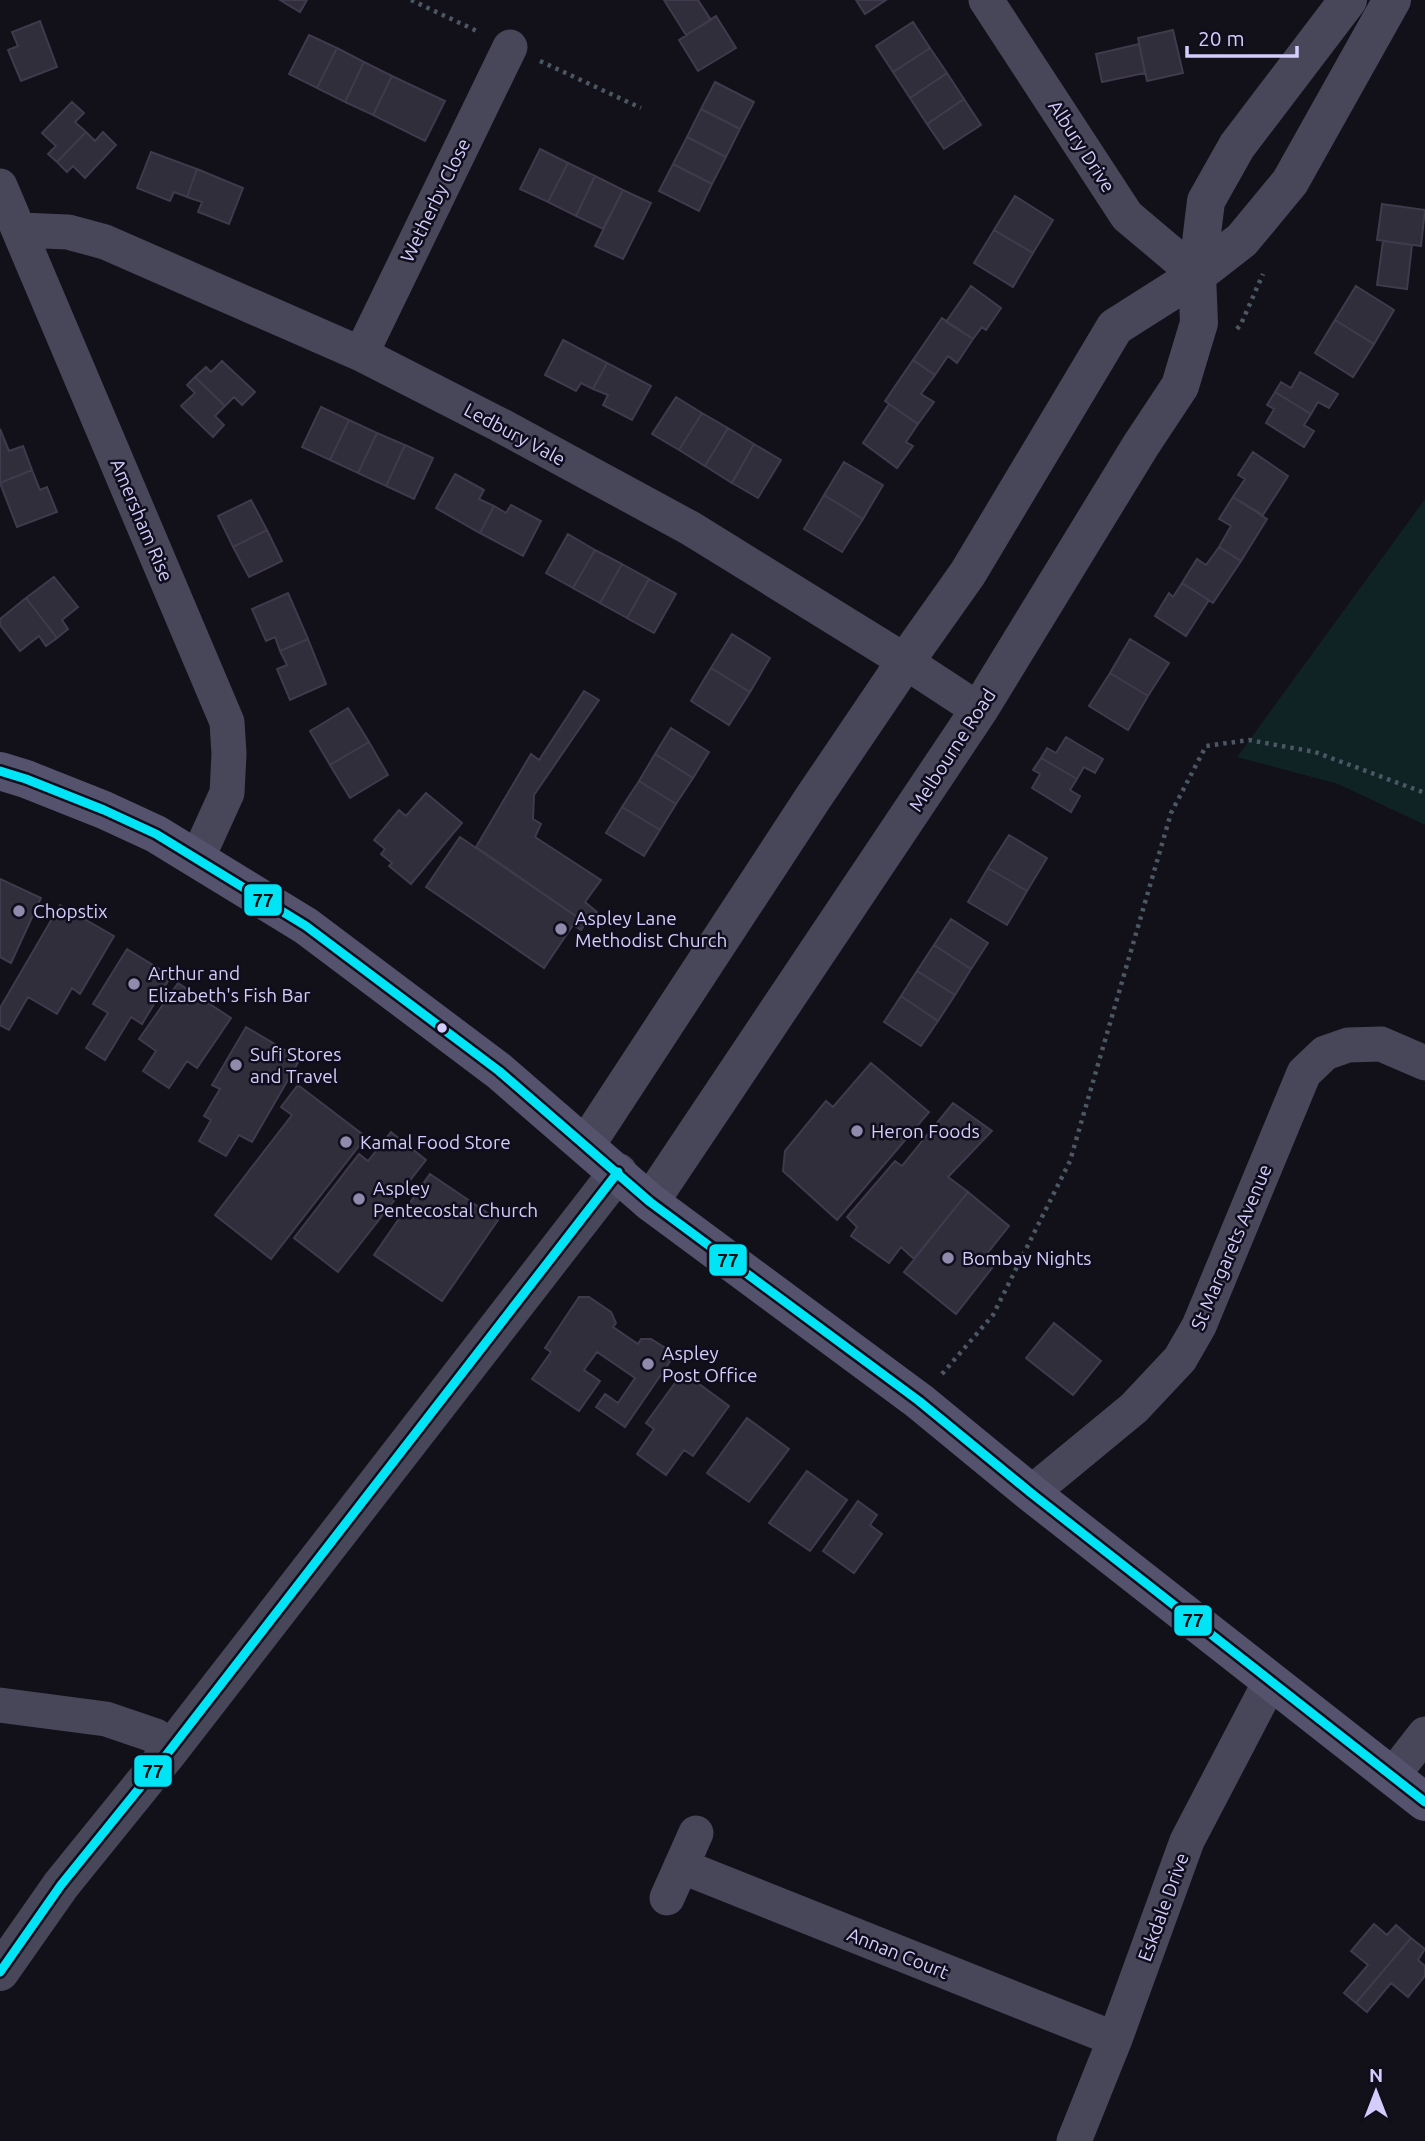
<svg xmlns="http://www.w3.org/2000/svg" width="1425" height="2141" viewBox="0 0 1425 2141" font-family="Ubuntu,sans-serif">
<rect width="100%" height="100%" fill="#121018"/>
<!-- green -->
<path fill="#102324" d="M1425,499V825L1338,784L1237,757Z"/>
<!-- building -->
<path fill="#302e3b" stroke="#3f3a4c" stroke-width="2" d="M280,0H307L300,12Z
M664,0H698L711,20L686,35Z
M856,0H886L865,14Z
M716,16L736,48L698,71L679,40Z
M40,21L57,67L21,81L8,50L18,46L12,32Z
M913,22L930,48L893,72L876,46Z
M1173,30L1183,73L1147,81L1138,38Z
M309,35L337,48L317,88L289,74Z
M1139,44L1145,73L1102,82L1096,54Z
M337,48L364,62L345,102L317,88Z
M930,48L947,73L910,98L893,72Z
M364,62L392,76L373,115L345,102Z
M947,73L964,99L927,124L910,98Z
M392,76L445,101L425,141L373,115Z
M715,82L754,102L740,129L701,109Z
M964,99L981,125L944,149L927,124Z
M72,102L84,113L75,122L86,132L57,162L48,154L56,146L42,133Z
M701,109L740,129L726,157L687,137Z
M86,132L95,141L103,132L116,145L85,178L73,166L67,172L57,162Z
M687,137L726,157L712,184L673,164Z
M540,149L568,163L548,202L520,189Z
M151,152L197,169L187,197L174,192L170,201L137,188Z
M568,163L595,176L576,216L548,202Z
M673,164L712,184L699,211L659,191Z
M197,169L243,188L229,224L198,212L202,202L187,197Z
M595,176L623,190L603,229L576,216Z
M623,190L651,203L623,259L595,246Z
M1015,196L1053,220L1033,253L994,230Z
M1382,204L1425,210L1421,246L1377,240Z
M994,230L1033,253L1013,287L974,263Z
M1383,241L1412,245L1407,289L1377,285Z
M971,286L1001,308L986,330L982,327L973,339L946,322Z
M1356,286L1394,310L1374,344L1335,320Z
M942,318L973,339L957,363L948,356L935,375L913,360Z
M1335,320L1374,344L1353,377L1315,353Z
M563,340L607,363L593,389L581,383L576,391L545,375Z
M913,360L935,375L921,394L934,402L918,424L885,401Z
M222,361L255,392L242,405L234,397L225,406L195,377L206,367L211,372Z
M607,363L651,386L632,420L603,405L608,395L593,389Z
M1300,372L1338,394L1329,408L1318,402L1311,414L1275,392L1281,382L1291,388Z
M195,377L225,406L215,416L224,425L213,437L181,406L195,393L187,385Z
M1275,392L1311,414L1304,425L1314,431L1304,447L1266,423L1274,409L1267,405Z
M676,397L702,413L679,450L652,434Z
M889,404L918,424L906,442L913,446L897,468L863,443Z
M321,407L349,420L330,460L302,447Z
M702,413L728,428L705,466L679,450Z
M349,420L377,433L358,473L330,460Z
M728,428L754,444L732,483L705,466Z
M0,429L9,451L23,446L32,470L0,483Z
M377,433L405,445L386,486L358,473Z
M754,444L781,460L758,498L732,483Z
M405,445L433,458L414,499L386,486Z
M1253,452L1288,476L1263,515L1233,497L1245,479L1238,475Z
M844,462L883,485L863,519L824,495Z
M32,470L40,490L47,487L57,512L17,527L0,483Z
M455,474L484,490L479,499L494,506L480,533L436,508Z
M824,495L863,519L842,552L804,529Z
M1233,497L1267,519L1241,561L1219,547L1231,526L1219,519Z
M251,500L267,530L233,547L218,516Z
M511,505L541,521L523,556L480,533L494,506L506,513Z
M267,530L282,561L249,577L233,547Z
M568,534L595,550L573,588L546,573Z
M1219,547L1241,561L1213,603L1182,583L1197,559L1206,565Z
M595,550L622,564L600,603L573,588Z
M622,564L649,579L627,618L600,603Z
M54,577L78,607L62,620L68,629L57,638L26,598Z
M649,579L676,594L654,633L627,618Z
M1182,583L1209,600L1186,636L1155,616L1169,593L1173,597Z
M288,593L308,639L280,651L275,637L266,641L252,609Z
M26,598L57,638L46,646L39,636L20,651L0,625V619Z
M732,634L770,658L750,692L711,668Z
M308,639L326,684L290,700L277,669L287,665L280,651Z
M1130,639L1169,663L1148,696L1110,673Z
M711,668L750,692L729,725L691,701Z
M1110,673L1148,696L1128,730L1089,706Z
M584,691L599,700L534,795L533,819L541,824L535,837L601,880L585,902L597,912L586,923L476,847L531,754L539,760Z
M348,708L369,742L330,765L310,731Z
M671,728L709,752L693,778L655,754Z
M1066,737L1103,759L1095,773L1084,767L1077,779L1041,758L1047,748L1056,753Z
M369,742L388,775L350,798L330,765Z
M655,754L693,778L676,804L639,781Z
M1041,758L1077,779L1070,790L1080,796L1071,812L1032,788L1040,774L1033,770Z
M639,781L676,804L660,830L622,807Z
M426,793L462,823L411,884L389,866L392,863L381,854L385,849L374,840L399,810L406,816Z
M622,807L660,830L644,856L606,833Z
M1009,835L1047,858L1027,891L988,868Z
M460,837L586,923L581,930L573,925L544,968L426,887Z
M988,868L1027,891L1007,925L968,902Z
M0,879L41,898L11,963L0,957Z
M60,905L114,936L80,994L72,988L57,1014L28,997L9,1030L0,1025V1008Z
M951,919L988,943L971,969L934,945Z
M934,945L971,969L955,995L917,971Z
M127,949L171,976L142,1024L131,1017L105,1060L86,1048L108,1013L93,1004Z
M917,971L955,995L938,1021L901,996Z
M178,983L231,1018L197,1068L187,1061L169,1088L143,1071L156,1051L139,1039Z
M901,996L938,1021L921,1046L884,1022Z
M246,1027L300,1059L252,1142L239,1135L226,1156L199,1141L211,1120L204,1116L220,1089L212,1085Z
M871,1063L929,1112L837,1220L783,1171L785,1151L826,1101L833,1107Z
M298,1085L366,1137L271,1259L215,1215L292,1115L281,1107Z
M953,1103L992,1131L948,1177L968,1192L914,1259L901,1247L889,1263L851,1236L857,1227L847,1217L895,1161L902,1166Z
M391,1132L426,1160L338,1272L294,1238L359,1154L368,1161Z
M430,1174L498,1220L442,1301L374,1255Z
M968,1192L1009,1226L986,1255L996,1263L956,1314L904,1272Z
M579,1297H589L611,1312L616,1323L613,1327L638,1344L641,1339H651L667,1349L671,1360L625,1427L596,1407L605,1394L618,1403L635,1378L597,1352L584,1370L600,1381L579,1411L532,1379L551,1352L545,1348Z
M1054,1323L1101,1361L1073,1395L1026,1358Z
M683,1372L729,1406L693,1456L684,1450L666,1475L637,1454L654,1429L646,1423Z
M747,1418L789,1449L749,1502L707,1473Z
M807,1471L847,1500L810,1551L769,1523Z
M858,1501L877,1515L870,1525L882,1534L854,1573L823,1551Z
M1374,1924L1387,1935L1396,1925L1411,1938L1356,2003L1344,1993L1368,1965L1351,1951Z
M1411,1938L1425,1949L1418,1960L1425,1966V1976L1408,1997L1391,1983L1367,2012L1356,2003Z"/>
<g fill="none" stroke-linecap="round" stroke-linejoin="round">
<!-- path -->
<path stroke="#4b5764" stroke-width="4.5" stroke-dasharray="3.5 5" stroke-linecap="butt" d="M411,0L479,32
M540,61L641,108
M1237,329L1241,324L1263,274
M942,1374L993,1315L1070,1161L1171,813L1206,746L1249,740L1315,752L1425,793"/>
<!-- minor -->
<path stroke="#484659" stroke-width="35" d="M986,0L1127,216L1197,275
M0,186L227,722L229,754L227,793L197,859
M20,230L68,232L105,242L361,354L500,425L690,528L892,653L979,710
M361,354L510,47
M1031,1493L1134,1408L1180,1359L1199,1326L1304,1073L1325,1053L1348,1045L1381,1044L1425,1063
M0,1705L106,1719L156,1736L167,1754
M1393,1775L1425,1734
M681,1866L1115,2039
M667,1898L696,1833
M1074,2141L1115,2039L1187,1841L1270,1682"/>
<!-- tertiary -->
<path stroke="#484659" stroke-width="38" d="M586,1145L813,798L905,662L968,573L1115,327L1197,275L1242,240L1290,182L1392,0
M650,1202L979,710L1141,445L1180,386L1199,323L1197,275L1206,201L1237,146L1348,0
M0,1972L61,1885L167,1754L618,1172"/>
<!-- secondary -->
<path stroke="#54526c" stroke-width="38" d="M0,771L26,779L104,810L156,834L306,926L499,1071L650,1202L919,1401L1031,1493L1425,1802"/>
<!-- bus-1 casing -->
<g stroke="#100d1c" stroke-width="14">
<path id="bus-1" d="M0,771L26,779L104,810L156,834L306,926L499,1071L650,1202L919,1401L1031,1493L1425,1802
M0,1972L61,1885L167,1754L618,1172"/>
</g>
<!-- bus-1 -->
<use href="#bus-1" stroke="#00e4f5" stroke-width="9"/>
</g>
<!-- markers -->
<g fill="#908aac" stroke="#100d1c" stroke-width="2.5">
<circle cx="19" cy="911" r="7"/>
<circle cx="561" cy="929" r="7"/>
<circle cx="134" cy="984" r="7"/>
<circle cx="236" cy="1065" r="7"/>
<circle cx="857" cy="1131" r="7"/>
<circle cx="346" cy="1142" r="7"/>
<circle cx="359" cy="1199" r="7"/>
<circle cx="948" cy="1258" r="7"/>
<circle cx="648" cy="1364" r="7"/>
</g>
<circle fill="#d4ccfb" stroke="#100d1c" stroke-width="2.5" cx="442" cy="1028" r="6"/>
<g text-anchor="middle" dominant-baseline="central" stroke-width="5" stroke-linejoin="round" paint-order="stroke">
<!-- street labels -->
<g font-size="19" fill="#d4ccfb" stroke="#100d1c">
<text transform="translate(1082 146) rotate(57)">Albury Drive</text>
<text transform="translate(435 200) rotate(-64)">Wetherby Close</text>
<text transform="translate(515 434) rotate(28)">Ledbury Vale</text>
<text transform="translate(142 520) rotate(67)">Amersham Rise</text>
<text transform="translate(952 750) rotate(-57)">Melbourne Road</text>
<text transform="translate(1231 1247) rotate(-67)">St Margarets Avenue</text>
<text transform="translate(1163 1907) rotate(-70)">Eskdale Drive</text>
<text transform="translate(898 1953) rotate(22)">Annan Court</text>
</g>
<!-- poi labels -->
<g font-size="19" fill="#d4ccfb" stroke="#100d1c" text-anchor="start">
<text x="33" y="911">Chopstix</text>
<text x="575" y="918">Aspley Lane<tspan x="575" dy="22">Methodist Church</tspan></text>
<text x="148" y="973">Arthur and<tspan x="148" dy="22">Elizabeth's Fish Bar</tspan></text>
<text x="250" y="1054">Sufi Stores<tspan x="250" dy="22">and Travel</tspan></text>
<text x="871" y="1131">Heron Foods</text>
<text x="360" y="1142">Kamal Food Store</text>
<text x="373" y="1188">Aspley<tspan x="373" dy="22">Pentecostal Church</tspan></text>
<text x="962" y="1258">Bombay Nights</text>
<text x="662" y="1353">Aspley<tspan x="662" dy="22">Post Office</tspan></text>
</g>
</g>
<g stroke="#100d1c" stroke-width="2.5">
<rect x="243" y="883" width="40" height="34" rx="7" fill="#00e4f5"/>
<rect x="708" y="1243" width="40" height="34" rx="7" fill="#00e4f5"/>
<rect x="1173" y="1604" width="40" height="33" rx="7" fill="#00e4f5"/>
<rect x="133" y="1754" width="40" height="34" rx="7" fill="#00e4f5"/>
</g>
<g font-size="19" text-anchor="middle" font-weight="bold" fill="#111">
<text x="263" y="907">77</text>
<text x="728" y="1267">77</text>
<text x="1193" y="1627">77</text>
<text x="153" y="1778">77</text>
</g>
<!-- north arrow -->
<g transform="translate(1376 2092)" stroke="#100d1c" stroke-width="5" paint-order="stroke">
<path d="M0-5L12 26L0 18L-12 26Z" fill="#d4ccfb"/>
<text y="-10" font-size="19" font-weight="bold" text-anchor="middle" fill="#d4ccfb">N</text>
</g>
<!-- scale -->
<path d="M1187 46v10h110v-10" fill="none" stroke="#d4ccfb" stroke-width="3.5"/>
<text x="1198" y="46" font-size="21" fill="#d4ccfb" stroke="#100d1c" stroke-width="5" paint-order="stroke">20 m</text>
</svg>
